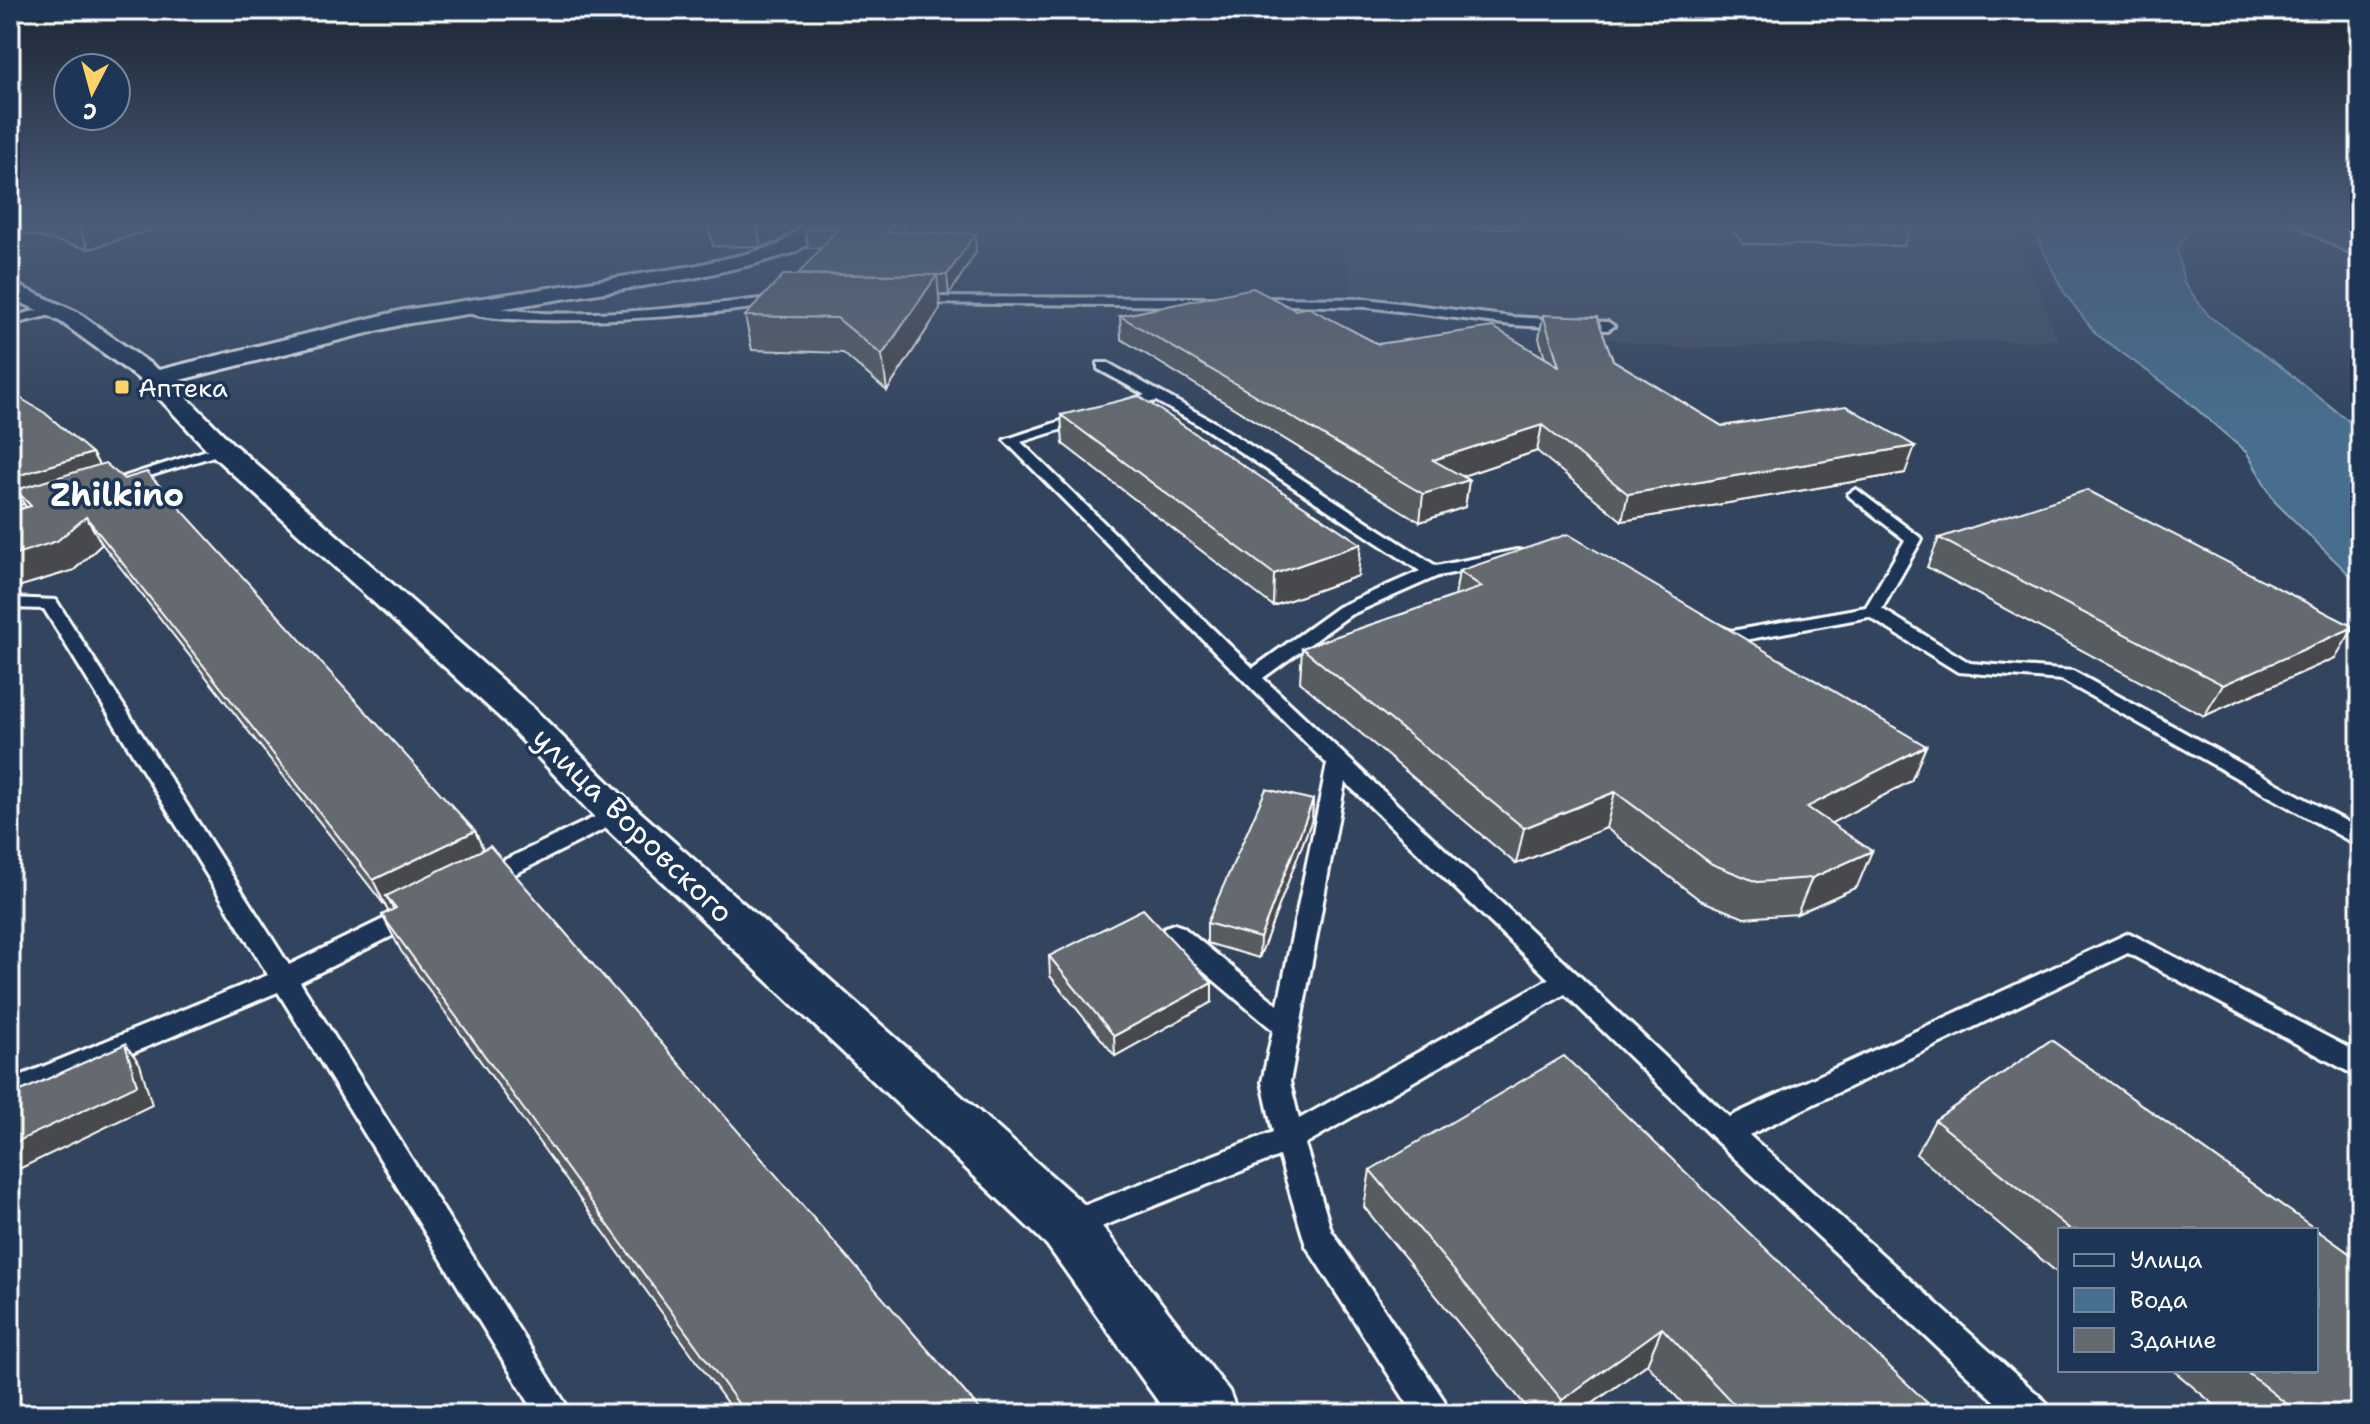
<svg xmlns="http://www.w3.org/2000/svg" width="2370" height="1424" font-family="'Shantell Sans',sans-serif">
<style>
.built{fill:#425063}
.water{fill:#466e8e;stroke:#90a8bb;stroke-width:2}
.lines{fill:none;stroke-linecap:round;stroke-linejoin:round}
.lane-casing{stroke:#fff;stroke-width:6}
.street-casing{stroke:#fff;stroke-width:6}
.lane{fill:#1d3557;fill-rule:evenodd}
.street{fill:#1d3557;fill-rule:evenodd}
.wall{fill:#575b60;stroke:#fff;stroke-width:2}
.shaded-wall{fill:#474a4e;stroke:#fff;stroke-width:2}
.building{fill:#656a70;stroke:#fff;stroke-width:2}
.poi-dot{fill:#ffd166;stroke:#1d3557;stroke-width:3}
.labels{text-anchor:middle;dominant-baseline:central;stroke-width:7;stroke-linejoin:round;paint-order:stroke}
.far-poi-label{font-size:26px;fill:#fff;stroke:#1d3557;text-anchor:start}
.street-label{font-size:30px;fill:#fff;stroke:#1d3557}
.far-district-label{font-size:32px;font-weight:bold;fill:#fff;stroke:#1d3557}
</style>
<rect width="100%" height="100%" fill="#33455e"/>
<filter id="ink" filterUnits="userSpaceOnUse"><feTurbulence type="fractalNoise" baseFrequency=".0125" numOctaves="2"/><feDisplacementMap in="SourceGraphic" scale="16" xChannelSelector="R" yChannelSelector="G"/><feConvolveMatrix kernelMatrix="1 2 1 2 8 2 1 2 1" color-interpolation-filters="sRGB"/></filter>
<g filter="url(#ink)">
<polygon class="built" points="1616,224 2003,224 2016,233 2058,340 1673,348 1355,304 1343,246 1633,247"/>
<polygon class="water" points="2049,224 2193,224 2177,249 2184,283 2209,316 2284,369 2360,430 2360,585 2275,502 2247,453 2179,394 2096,334 2063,291 2035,234"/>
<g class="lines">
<g class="lane-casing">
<g id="lane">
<path d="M781,297L785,299V303C734,314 492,333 456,308C466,301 524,312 541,313C621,316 701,305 781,297Z"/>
<polygon points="913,297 1213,298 1219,302 1213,306 909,303 909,299"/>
<polygon points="1253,298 1367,299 1512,317 1608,322 1614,326 1608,330 1512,325 1367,307 1249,304 1249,300"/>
<polygon points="55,306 59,307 59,313 10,325 10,317"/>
<path d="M1098,363H1108L1214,422L1436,566L1517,550L1523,551L1525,555L1523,559L1438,576L1350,615L1263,678L1729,1117L2129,933L2360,1054V1078L2128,953L1749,1135L2046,1402L2051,1414H2009L1716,1141L1565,994L1305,1144L1331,1230L1444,1400L1448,1414H1414L1306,1246L1279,1156L1071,1239L1060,1235L1056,1225L1060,1215L1273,1132L1262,1082L1273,1030L1165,939L1162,933L1165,927L1174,924L1183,927L1278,1005L1327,764L1004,440L1082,414H1092V420L1021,442L1253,668L1338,607L1420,571L1204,428L1156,401L1116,410V404L1145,395L1098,369ZM1345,782L1549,979L1299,1119L1290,1082Z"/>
<polygon points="222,445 229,449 227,452 124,484 119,486 111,481"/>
<polygon points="1856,489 1922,539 1882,609 1970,663 2073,671 2360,829 2360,847 2062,680 1958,672 1869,617 1728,643 1704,628 1713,623 1731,631 1866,607 1905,540 1850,497 1848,494"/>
<polygon points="10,598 56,600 289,965 402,910 411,907 420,910 423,916 420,922 300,982 572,1414 536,1414 278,992 10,1104 10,1080 268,975 44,609 10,608"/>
<polygon points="616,807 624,809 627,814 624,819 495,884 487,886 479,884 475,878 479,872"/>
</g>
</g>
<g class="street-casing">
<polygon id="street" points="805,224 825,224 805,246 793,253 750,265 693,278 404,324 172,382 232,443 530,705 631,804 1087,1207 1229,1391 1238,1414 1167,1414 1047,1245 601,824 504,721 212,455 146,384 61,322 10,297 10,282 77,312 159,370 404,310 693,266 746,254 779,245"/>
</g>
<use href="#lane" class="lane"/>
<use href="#street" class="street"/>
</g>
<g class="wall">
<polygon points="10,224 170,224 89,249 10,230"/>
<polygon points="801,224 778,242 761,247 713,246 709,228"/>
<polygon points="908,224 902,232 975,234 976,252 949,295 939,295 940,309 887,391 843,353 752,350 745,316 798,275 822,248 808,248 805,229"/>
<polygon points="1416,224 1546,224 1545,229 1418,227"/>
<polygon points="1726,224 1904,224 1910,228 1904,246 1744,244"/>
<polygon points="2291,224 2360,224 2360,260"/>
<polygon points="1295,310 1378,344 1545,358 1539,338 1543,315 1613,360 1722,426 1905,473 1622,521 1537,451 1462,476 1469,480 1465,507 1420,522 1121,339 1120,316"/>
<polygon points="10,392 92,453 99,465 475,831 483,849 982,1412 982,1414 735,1414 401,951 382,915 389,911 102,544 74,570 11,589 10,512 26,507 24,504 20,505 10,494"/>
<polygon points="1061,415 1358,576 1273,606 1063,444"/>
<polygon points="1939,538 2335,658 2204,716 1927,567"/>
<polygon points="1459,571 1926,746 1911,781 1831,823 1857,887 1797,914 1744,918 1700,900 1606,828 1516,864 1300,682 1302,648 1455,596"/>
<polygon points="1313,800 1312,819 1259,958 1207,943 1207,923"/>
<polygon points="1049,956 1212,983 1212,1002 1115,1056 1050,976"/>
<polygon points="2051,1040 2360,1261 2360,1414 2225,1414 2173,1370 2316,1370 2316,1230 2060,1230 2060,1275 1916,1154 1935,1120"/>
<polygon points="1370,1170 1939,1414 1692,1414 1647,1364 1578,1414 1532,1414 1364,1207"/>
</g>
<g class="shaded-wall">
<polygon points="77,224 170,224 89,249"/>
<polygon points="774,224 801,224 778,242 761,247 757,228"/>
<polygon points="893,224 908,224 889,251 886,232"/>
<polygon points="975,234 976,252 949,295 947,275"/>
<polygon points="937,275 940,309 887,391 882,355"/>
<polygon points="1542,425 1537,451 1430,487 1433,460"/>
<polygon points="1915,446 1905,473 1622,521 1628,494"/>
<polygon points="92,453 106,478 16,490 24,504 20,505 10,487 10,478"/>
<polygon points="1469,480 1465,507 1420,522 1423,494"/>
<polygon points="86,517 102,544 74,570 11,589 10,556"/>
<polygon points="1361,544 1358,576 1273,606 1274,574"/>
<polygon points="2354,627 2335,658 2204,716 2223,685"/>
<polygon points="1926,746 1911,781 1794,843 1807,807"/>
<polygon points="1615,792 1606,828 1516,864 1524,828"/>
<polygon points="1313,800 1312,819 1259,958 1260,938"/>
<polygon points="475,831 490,864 386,896 394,910 389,913 373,880"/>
<polygon points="1872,851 1857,887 1797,914 1812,878"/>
<polygon points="1212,983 1212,1002 1115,1056 1114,1036"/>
<polygon points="125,1044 140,1064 152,1105 19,1169 10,1160 10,1145"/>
<polygon points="1662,1328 1647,1364 1578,1414 1557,1414 1562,1400"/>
</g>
<g class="building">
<polygon points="714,224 775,224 757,228 709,228"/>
<polygon points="810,224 893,224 886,232 975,234 947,275 798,274 838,229 805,229"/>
<polygon points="1746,224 1904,224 1910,228 1748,226"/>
<polygon points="2334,224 2360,224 2360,237"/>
<polygon points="783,275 937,275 882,355 837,318 745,316"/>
<polygon points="1253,288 1295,310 1308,307 1378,344 1493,327 1559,366 1543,315 1597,317 1613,360 1722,426 1846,406 1915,446 1628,494 1542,425 1433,460 1469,480 1423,494 1120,316"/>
<polygon points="10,392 45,413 92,453 10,478"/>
<polygon points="1139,396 1361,544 1274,574 1061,415"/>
<polygon points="105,463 124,479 147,472 475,831 373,880 86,517 57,541 10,556 10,512 31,506 16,490"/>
<polygon points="2087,490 2354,627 2223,685 1939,538"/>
<polygon points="1568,534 1926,746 1807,807 1872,851 1812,878 1757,882 1712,864 1615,792 1524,828 1302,648 1482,587 1459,571"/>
<polygon points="1266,789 1313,800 1260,938 1207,923"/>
<polygon points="490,846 982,1412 979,1414 746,1414 382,915 396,908 386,896"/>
<polygon points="1143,909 1212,983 1114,1036 1049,956"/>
<polygon points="2051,1040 2360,1261 2360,1414 2299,1414 2244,1370 2316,1370 2316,1230 2071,1230 1935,1120"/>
<polygon points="125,1044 137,1085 10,1145 10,1096"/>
<polygon points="1564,1056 1939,1414 1743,1414 1662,1328 1562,1400 1370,1170"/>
</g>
</g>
<linearGradient id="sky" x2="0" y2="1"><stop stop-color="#1c2634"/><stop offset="0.53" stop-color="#4a5c79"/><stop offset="1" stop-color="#4a5c79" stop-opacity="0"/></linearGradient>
<rect width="2370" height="423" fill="url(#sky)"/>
<rect class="poi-dot" x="114" y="379" width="16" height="16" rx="4"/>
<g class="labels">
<g class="far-poi-label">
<text x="138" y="387">Аптека</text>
</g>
<g class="street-label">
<text transform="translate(633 825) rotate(44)">улица Воровского</text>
</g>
<g class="far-district-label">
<text x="117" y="494">Zhilkino</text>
</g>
</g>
<rect width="2370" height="1424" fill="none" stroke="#1d3557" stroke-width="40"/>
<rect x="20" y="20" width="2330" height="1384" fill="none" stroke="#fff" stroke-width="3" filter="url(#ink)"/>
<rect x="2058" y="1228" width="260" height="144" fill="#1d3557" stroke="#77869a" stroke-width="2"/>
<rect x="2074" y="1254" width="40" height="12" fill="#1d3557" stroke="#77869a" stroke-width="2"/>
<text x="2130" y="1268" font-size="24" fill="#ffffff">Улица</text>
<rect x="2074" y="1288" width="40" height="24" fill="#466e8e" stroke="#77869a" stroke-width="2"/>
<text x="2130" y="1308" font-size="24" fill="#ffffff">Вода</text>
<rect x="2074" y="1328" width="40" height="24" fill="#656a70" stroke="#77869a" stroke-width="2"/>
<text x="2130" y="1348" font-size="24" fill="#ffffff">Здание</text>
<g transform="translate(92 92) rotate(186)"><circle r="38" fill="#1d3557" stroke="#77869a" stroke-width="2"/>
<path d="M0-6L14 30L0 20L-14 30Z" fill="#ffd166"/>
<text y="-12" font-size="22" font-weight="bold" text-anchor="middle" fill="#ffffff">С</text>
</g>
</svg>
